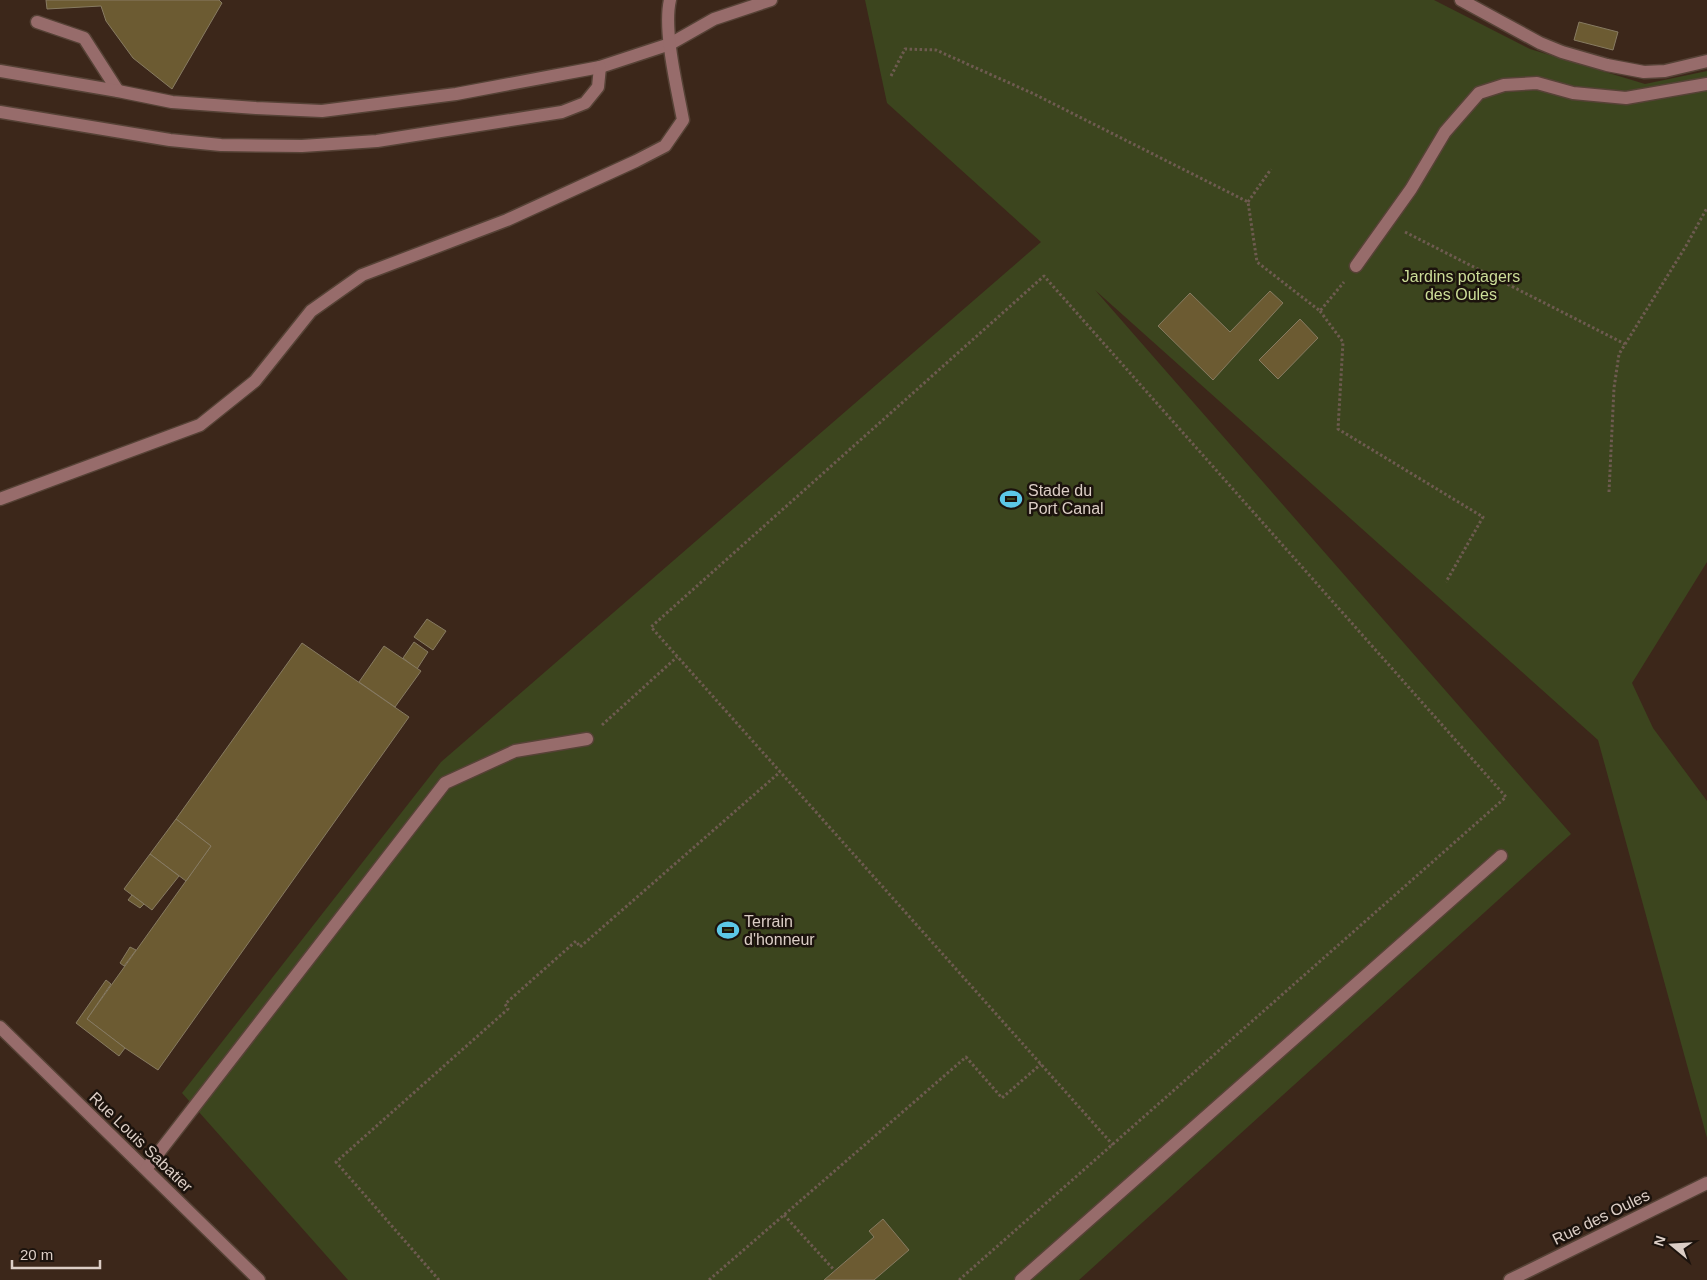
<svg xmlns="http://www.w3.org/2000/svg" width="1707" height="1280" font-family="Helvetica,sans-serif">
<style>
.green{fill:#3c451e}
.building{fill:#6c5b32;stroke:#877b62}
.lines{fill:none;stroke-linecap:round;stroke-linejoin:round}
.minor-casing{stroke:#564236;stroke-width:15}
.path{stroke:#6e5b50;stroke-width:3;stroke-dasharray:2.5 2.5;stroke-linecap:butt}
.minor{stroke:#976c6b;stroke-width:12}
.labels{text-anchor:middle;dominant-baseline:central;stroke-width:5;stroke-linejoin:round;paint-order:stroke}
.park-label{font-size:16px;fill:#ccdd98;stroke:#1c130d}
.poi-label{font-size:16px;fill:#dccec6;stroke:#1c130d;text-anchor:start}
.street-label{font-size:16px;fill:#dccec6;stroke:#1c130d}
</style>
<rect width="100%" height="100%" fill="#3c271a"/>
<polygon class="green" points="865,0 1434,0 1530,49 1645,84 1707,71 1707,562 1632,683 1653,728 1707,801 1707,1138 1598,740 1095,290 1571,834 1079,1280 348,1280 182,1093 441,762 1041,242 887,103"/>
<g class="building">
<polygon points="46,0 219,0 222,3 172,89 133,58 106,21 101,6 47,9"/>
<polygon points="1579,22 1618,32 1613,50 1574,40"/>
<polygon points="1270,291 1283,303 1213,380 1158,326 1190,293 1230,332"/>
<polygon points="1300,319 1318,338 1278,379 1259,360"/>
<polygon points="427,619 446,631 433,650 414,637"/>
<polygon points="414,642 428,652 417,669 403,658"/>
<polygon points="302,643 409,717 158,1070 125,1048 87,1019 211,846 176,819"/>
<polygon points="384,646 421,671 395,707 359,682"/>
<polygon points="176,819 211,846 186,881 150,854"/>
<polygon points="150,854 179,876 152,910 124,889"/>
<polygon points="132,895 144,904 140,908 128,900"/>
<polygon points="130,947 136,950 124,966 120,963"/>
<polygon points="106,980 111,984 87,1019 125,1048 119,1056 76,1023"/>
<polygon points="883,1219 909,1250 874,1280 824,1280 874,1237 869,1231"/>
</g>
<g class="lines">
<g class="minor-casing">
<g id="minor">
<polyline points="1461,0 1540,43 1562,52 1607,65 1644,72 1665,71 1707,61"/>
<polyline points="37,22 84,38 118,91"/>
<polyline points="0,71 118,91 172,102 256,108 322,111 456,94 600,67 670,44 714,19 771,0"/>
<polyline points="0,112 170,140 221,145 302,146 377,141 562,112 585,103 598,87 600,67"/>
<polyline points="1356,266 1411,189 1445,132 1479,93 1504,85 1537,83 1573,93 1626,98 1707,84"/>
<path d="M0,499L200,425L255,381L311,311L362,275L507,220L636,161L665,146L683,120C677,88 663,30 670,0"/>
<polyline points="0,1027 259,1280"/>
<polyline points="146,1169 445,783 515,751 587,739"/>
<polyline points="1021,1280 1501,856"/>
<polyline points="1510,1280 1707,1183"/>
</g>
</g>
<g class="path">
<polyline points="891,76 905,49 936,50 1034,94 1248,202 1257,262 1320,311 1344,282"/>
<polyline points="1248,202 1271,169"/>
<polyline points="1405,232 1625,344"/>
<polyline points="1320,311 1343,342 1338,429 1483,517 1446,582"/>
<polyline points="1609,492 1614,388 1619,354 1686,246 1707,208"/>
<polyline points="602,725 677,657"/>
<polyline points="784,1215 835,1271"/>
<polyline points="439,1280 336,1162 508,1009 505,1004 576,941 580,947 780,772"/>
<polyline points="709,1280 966,1057 1002,1098 1041,1064"/>
<polyline points="959,1280 1506,797 1044,276 651,627 1113,1145"/>
</g>
<use href="#minor" class="minor"/>
</g>
<defs>
<g id="stadium-bare" transform="scale(1.725)"><path d="M0-5a6.5 5 0 1 0 0 10a6.5 5 0 1 0 0-10ZM-3.5-1.8h7v3.6h-7Z" fill="#5cc7e7" stroke="#1c130d" stroke-width="2.5" paint-order="stroke"/></g>
</defs>
<g fill-rule="evenodd">
<use href="#stadium-bare" x="1011" y="499"/>
<use href="#stadium-bare" x="728" y="930"/>
</g>
<g class="labels">
<g class="park-label">
<text x="1461" y="276">Jardins potagers<tspan x="1461" dy="18">des Oules</tspan></text>
</g>
<g class="poi-label">
<text x="1028" y="490">Stade du<tspan x="1028" dy="18">Port Canal</tspan></text>
<text x="744" y="921">Terrain<tspan x="744" dy="18">d'honneur</tspan></text>
</g>
<g class="street-label">
<text transform="translate(141 1142) rotate(44)">Rue Louis Sabatier</text>
<text transform="translate(1601 1217) rotate(-26)">Rue des Oules</text>
</g>
</g>
<g transform="translate(1672 1245) rotate(288)" stroke="#1c130d" stroke-width="4" paint-order="stroke">
<path d="M0-4L9 19L0 12L-9 19Z" fill="#dccec6"/>
<text y="-8" font-size="14" font-weight="bold" text-anchor="middle" fill="#dccec6">N</text>
</g>
<path d="M12 1260v8h88v-8" fill="none" stroke="#dccec6" stroke-width="2.5"/>
<text x="20" y="1260" font-size="15" fill="#dccec6" stroke="#1c130d" stroke-width="4" paint-order="stroke">20 m</text>
</svg>
